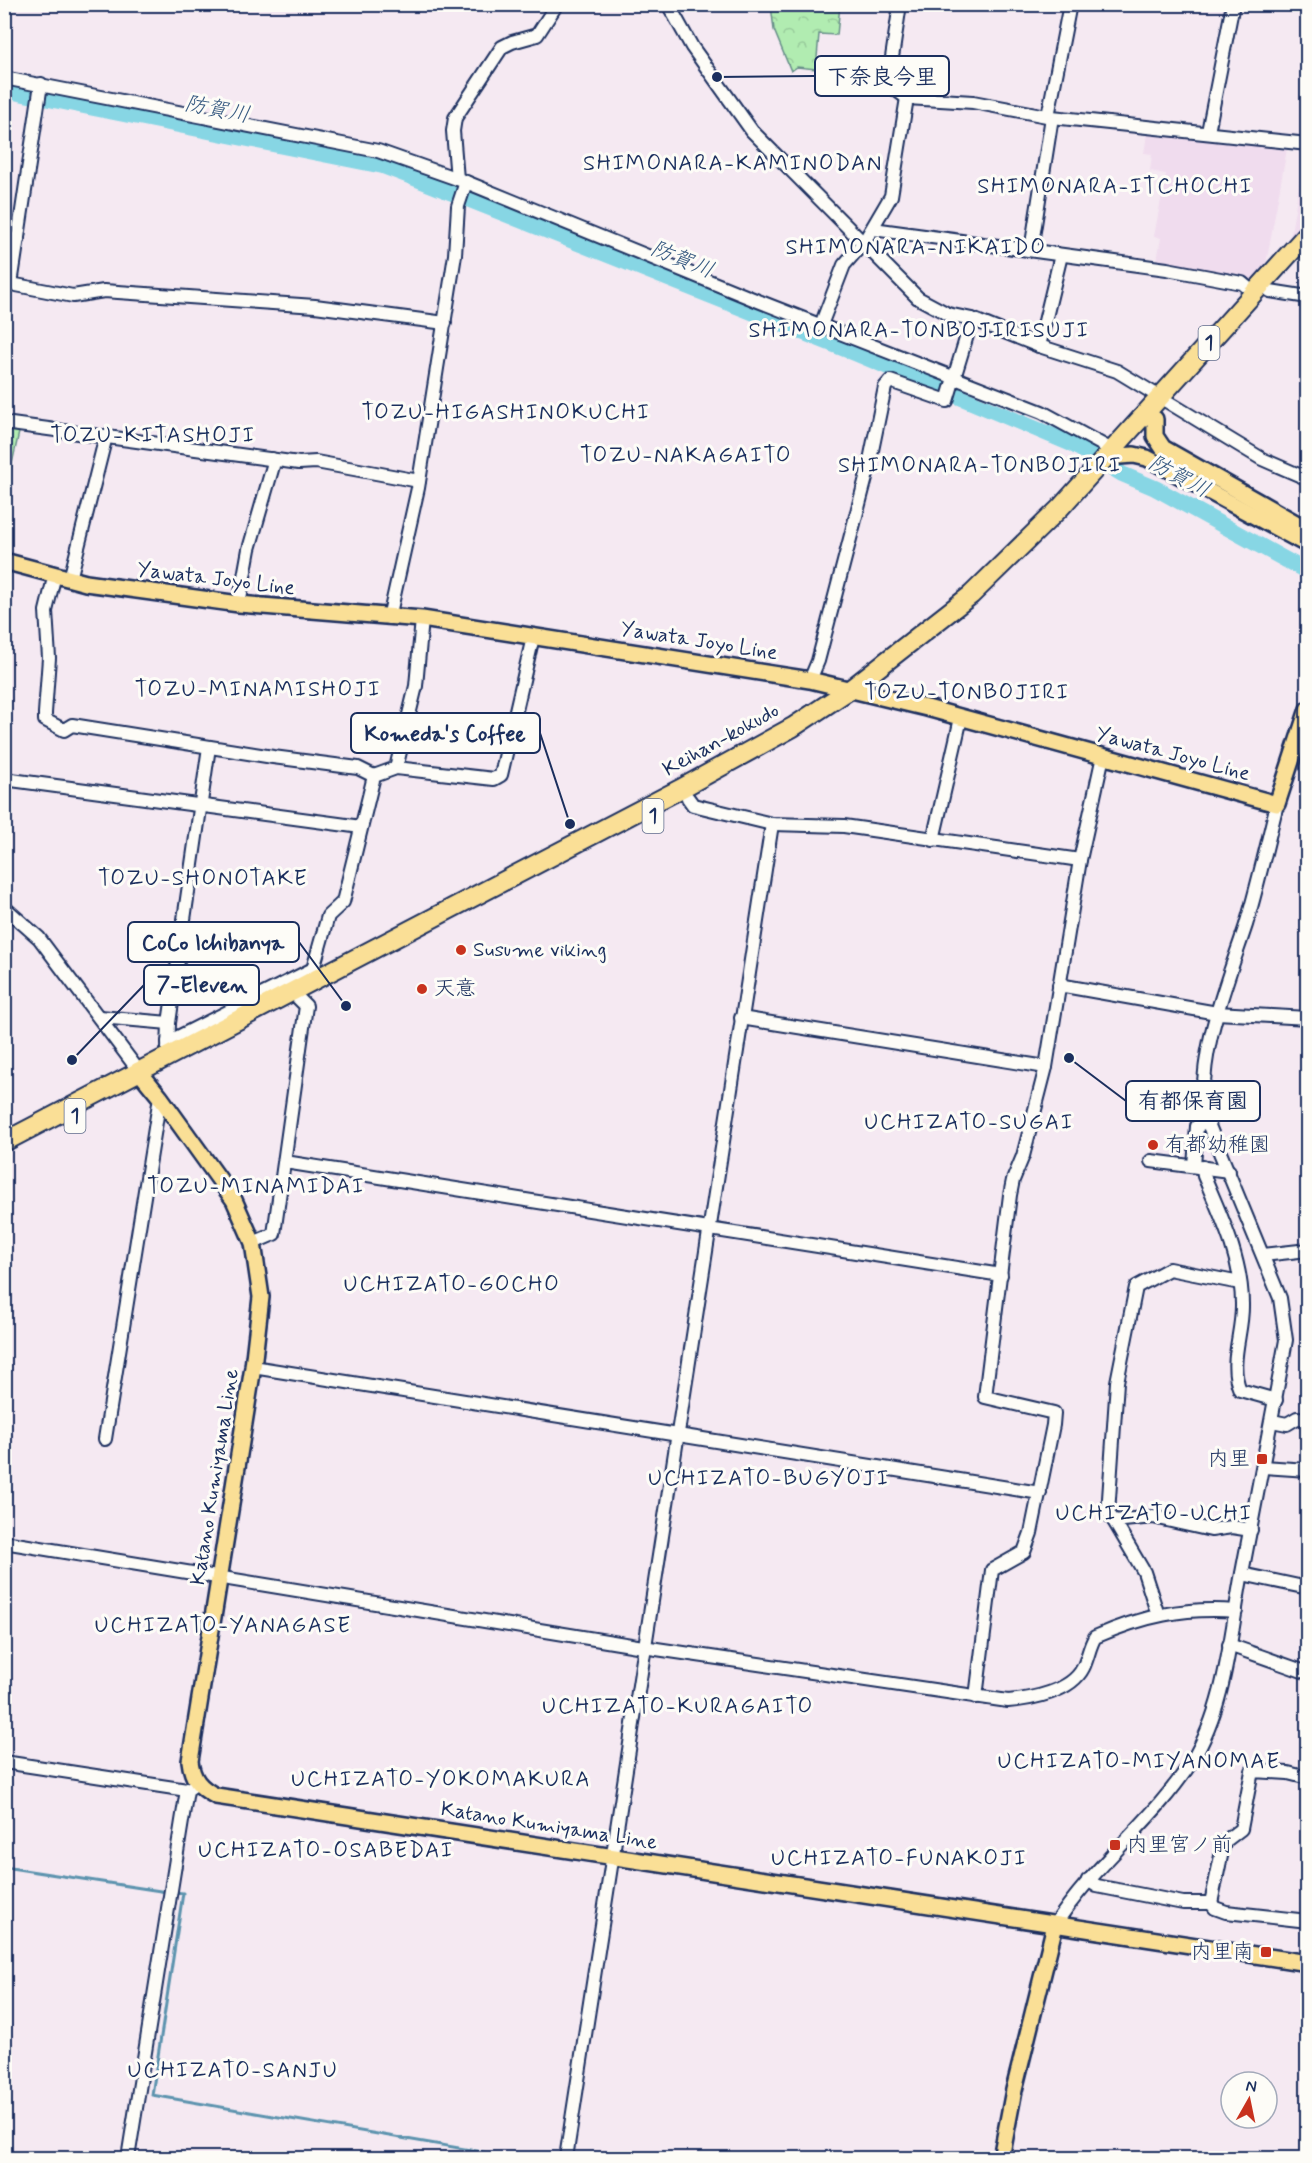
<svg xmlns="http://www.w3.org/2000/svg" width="1312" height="2163" font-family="Mynerve,'Klee One',sans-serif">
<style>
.built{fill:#f0dcee}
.green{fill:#b1ecb1;stroke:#668e88;stroke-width:1.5}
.park{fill:url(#park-crowns);stroke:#668e88;stroke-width:1.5}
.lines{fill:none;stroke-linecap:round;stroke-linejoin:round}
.stream{stroke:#5c93ae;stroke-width:3}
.river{stroke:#87d6e4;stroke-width:16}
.minor-casing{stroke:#1b2f5e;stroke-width:16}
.major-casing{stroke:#1b2f5e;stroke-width:20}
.highway-casing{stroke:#1b2f5e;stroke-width:22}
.minor{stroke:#fdfcf7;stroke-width:12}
.major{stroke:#fadf96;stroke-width:15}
.highway{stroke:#fadf96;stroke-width:18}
.poi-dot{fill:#c8321e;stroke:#fdfcf7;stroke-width:2}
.labels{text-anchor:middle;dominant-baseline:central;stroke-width:6;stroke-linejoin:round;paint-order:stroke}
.shield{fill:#fdfcf7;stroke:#5f6c8c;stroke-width:1.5}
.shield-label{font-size:20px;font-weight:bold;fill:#1b2f5e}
.street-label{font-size:21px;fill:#1b2f5e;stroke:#fdfcf7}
.poi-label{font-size:21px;fill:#1b2f5e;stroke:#fdfcf7;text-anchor:start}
.water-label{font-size:22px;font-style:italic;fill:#365980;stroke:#fdfcf7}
.neighbourhood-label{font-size:22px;letter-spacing:1.5px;fill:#1b2f5e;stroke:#fdfcf7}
.leader{fill:none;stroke:#1b2f5e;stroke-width:2}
.callout-dot{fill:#1b2f5e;stroke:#fdfcf7;stroke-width:2}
.callout{fill:#fdfcf7;stroke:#1b2f5e;stroke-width:2}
.callout-label{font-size:22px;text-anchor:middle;font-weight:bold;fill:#1b2f5e}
</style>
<defs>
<pattern id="park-crowns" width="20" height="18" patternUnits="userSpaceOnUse" patternTransform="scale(1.5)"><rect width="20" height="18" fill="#b1ecb1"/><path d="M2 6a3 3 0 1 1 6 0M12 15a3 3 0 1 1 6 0" fill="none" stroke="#98cb9b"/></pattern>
</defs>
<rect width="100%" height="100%" fill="#f5e9f2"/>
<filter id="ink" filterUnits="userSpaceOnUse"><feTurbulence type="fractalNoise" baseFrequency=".0167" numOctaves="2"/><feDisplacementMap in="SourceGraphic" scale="12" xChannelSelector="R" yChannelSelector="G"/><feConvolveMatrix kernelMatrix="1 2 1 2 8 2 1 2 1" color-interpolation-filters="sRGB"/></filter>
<g filter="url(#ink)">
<g class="built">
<polygon points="1147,135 1287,149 1266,264 1247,285 1156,266 1161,238 1154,236 1166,174 1150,171 1152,154 1144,153"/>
<polygon points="1305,150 1308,151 1307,219 1290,239"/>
</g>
<polygon class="green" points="5,426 20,428 5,495"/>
<polygon class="park" points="771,5 840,5 837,35 819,34 816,69 797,67 791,71 774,30"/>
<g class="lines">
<g class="stream">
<polyline points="4,1867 167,1892"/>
<polyline points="174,1892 183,1893 152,2095 517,2158"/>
</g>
<polyline class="river" points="4,90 383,166 412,177 855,353 1072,444 1122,474 1155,488 1308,572"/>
<g class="minor-casing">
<g id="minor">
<polyline points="668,4 692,47 752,131 918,298 948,314 972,319 1039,346 1117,371 1262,459 1308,479"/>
<polyline points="900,4 890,71 895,89 907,98 973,102 1052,117 1308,144"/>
<polyline points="4,78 378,151 466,182 753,299 1042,412 1112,450"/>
<polyline points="41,84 11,284 73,296 104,291 315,306 445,323"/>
<polyline points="1048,116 1070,4"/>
<polyline points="1208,132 1233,4"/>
<polyline points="457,179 453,131 455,118 502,47 512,42 537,35 557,4"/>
<polyline points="873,229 1167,269 1242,283 1254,293"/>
<polyline points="4,238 18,240"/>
<polyline points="1031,250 1052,117"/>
<polyline points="1270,291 1308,297"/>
<polyline points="821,325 844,265 864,242 891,196 907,98"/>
<polyline points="1039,346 1061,255"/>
<polyline points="4,423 299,463 316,462 419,481"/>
<polyline points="55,574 46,611 49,658 45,713 45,720 64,730 72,725 273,757 358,768 374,776 396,768 494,779 501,775 533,637"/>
<polyline points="70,579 106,436"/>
<polyline points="239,604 249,549 273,466 272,459"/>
<polyline points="389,618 418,488 455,255 458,206 466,182"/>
<polyline points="810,680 818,661 868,470 885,387 890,381 947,401 972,319"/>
<polyline points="396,768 416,686 422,619"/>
<polyline points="4,779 361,827"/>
<polyline points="688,798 693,805 772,824 844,826 1080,860"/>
<polyline points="933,840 961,718"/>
<polyline points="4,907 39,938 138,1070"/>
<polyline points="1059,985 1217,1013 1308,1018"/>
<polyline points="100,1017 169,1023"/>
<polyline points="741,1018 1046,1067"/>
<polyline points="168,1042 313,969 328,916 343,902 374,776"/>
<polyline points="168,1049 169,1023 209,747"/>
<polyline points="1151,1161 1229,1171"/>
<polyline points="285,1162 1001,1275"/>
<polyline points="1194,1166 1197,1126 1207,1121"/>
<path d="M1203,1167L1204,1176C1221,1216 1242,1259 1242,1304C1243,1333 1228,1363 1240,1390L1276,1400"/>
<polyline points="253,1243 274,1234 306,1006 298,998"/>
<polyline points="1263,1255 1308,1250"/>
<polyline points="253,1367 1040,1493"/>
<polyline points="1272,1421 1287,1424 1297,1418 1308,1419"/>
<polyline points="105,1439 160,1097"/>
<polyline points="1263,1467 1308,1470"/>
<polyline points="1114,1521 1108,1513 1117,1382 1136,1287 1169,1269 1240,1283"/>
<path d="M4,1542L643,1647L1008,1701C1031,1699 1071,1692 1083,1668C1088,1658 1089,1647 1095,1637C1143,1616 1183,1607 1236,1611"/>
<polyline points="1242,1574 1308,1588"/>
<polyline points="1158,1615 1144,1572 1114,1521 1153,1517 1211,1530 1232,1527 1251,1530"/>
<polyline points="1229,1645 1308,1673"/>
<polyline points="976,1697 992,1570 1024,1552 1031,1533 1053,1425 1054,1413 985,1397 1010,1195 1013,1180 1023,1156 1046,1067 1080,860 1103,756"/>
<polyline points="4,1762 187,1790"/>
<polyline points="1088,1880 1097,1886 1183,1903 1211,1903 1215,1908 1226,1912 1308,1921"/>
<polyline points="1211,1903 1224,1842 1241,1829 1252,1771 1288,1773 1308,1778"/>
<path d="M1055,1925C1093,1865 1153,1822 1192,1761C1226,1706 1230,1636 1242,1573C1257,1496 1272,1418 1286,1340L1280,1298L1207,1121C1193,1063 1228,980 1246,925C1258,885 1267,844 1277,804"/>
<polyline points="128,2158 187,1790 197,1783"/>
<polyline points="566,2158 772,824"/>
</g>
</g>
<g class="major-casing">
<g id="major">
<polyline points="1155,419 1155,436 1163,448 1308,530"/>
<polyline points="1120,456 1134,455 1147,458 1308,545"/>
<polyline points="4,561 86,583 239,604 422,619 810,680 927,708 1277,804 1308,709"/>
<path d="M138,1070L160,1097L234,1200L253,1243L261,1297L253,1367L190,1761C192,1779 200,1788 216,1796L1308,1963"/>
<polyline points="1001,2158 1014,2090 1055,1925"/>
</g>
</g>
<g class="highway-casing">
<polyline id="highway" points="4,1142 682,788 793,727 852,688 971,595 1060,508 1308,233"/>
</g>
<use href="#minor" class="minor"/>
<use href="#major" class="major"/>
<use href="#highway" class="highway"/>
</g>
</g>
<g class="poi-dot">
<circle cx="461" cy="950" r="6"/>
<circle cx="422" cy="989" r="6"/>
<circle cx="1153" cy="1145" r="6"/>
<rect x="1256" y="1453" width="12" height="12" rx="3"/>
<rect x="1109" y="1839" width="12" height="12" rx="3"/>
<rect x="1260" y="1946" width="12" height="12" rx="3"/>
</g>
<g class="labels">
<g class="shield">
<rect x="1198.5" y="326" width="21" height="34" rx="4.5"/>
<rect x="642.5" y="799" width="21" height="34" rx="4.5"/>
<rect x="64.5" y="1099" width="21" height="34" rx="4.5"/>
</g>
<g class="shield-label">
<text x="1209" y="343">1</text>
<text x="653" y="816">1</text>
<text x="75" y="1116">1</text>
</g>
<g class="street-label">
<text transform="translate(216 579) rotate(7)">Yawata Joyo Line</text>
<text transform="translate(699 641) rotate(9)">Yawata Joyo Line</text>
<text transform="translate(721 740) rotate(-29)">Keihan-kokudo</text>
<text transform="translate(1173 754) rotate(15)">Yawata Joyo Line</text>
<text transform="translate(215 1477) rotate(-81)">Katano Kumiyama Line</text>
<text transform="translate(549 1826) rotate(9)">Katano Kumiyama Line</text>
</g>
<g class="poi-label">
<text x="473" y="950">Susume viking</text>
<text x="434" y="989">天意</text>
<text x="1165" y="1145">有都幼稚園</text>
<text x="1250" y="1459" text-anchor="end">内里</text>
<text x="1127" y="1845">内里宮ノ前</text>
<text x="1254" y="1952" text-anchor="end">内里南</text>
</g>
<g class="water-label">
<text transform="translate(217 110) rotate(11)">防賀川</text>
<text transform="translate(682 260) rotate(22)">防賀川</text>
<text transform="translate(1179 477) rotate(28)">防賀川</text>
</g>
<g class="neighbourhood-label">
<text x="733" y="164">SHIMONARA-KAMINODAN</text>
<text x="1115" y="187">SHIMONARA-ITCHOCHI</text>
<text x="916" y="248">SHIMONARA-NIKAIDO</text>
<text x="919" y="331">SHIMONARA-TONBOJIRISUJI</text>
<text x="506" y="413">TOZU-HIGASHINOKUCHI</text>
<text x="153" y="436">TOZU-KITASHOJI</text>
<text x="686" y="456">TOZU-NAKAGAITO</text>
<text x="980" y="466">SHIMONARA-TONBOJIRI</text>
<text x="258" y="690">TOZU-MINAMISHOJI</text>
<text x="967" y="693">TOZU-TONBOJIRI</text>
<text x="203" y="879">TOZU-SHONOTAKE</text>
<text x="969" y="1123">UCHIZATO-SUGAI</text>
<text x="256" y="1187">TOZU-MINAMIDAI</text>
<text x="452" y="1285">UCHIZATO-GOCHO</text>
<text x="769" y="1479">UCHIZATO-BUGYOJI</text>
<text x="1154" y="1514">UCHIZATO-UCHI</text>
<text x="223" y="1626">UCHIZATO-YANAGASE</text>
<text x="678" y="1707">UCHIZATO-KURAGAITO</text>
<text x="1139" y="1762">UCHIZATO-MIYANOMAE</text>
<text x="441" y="1780">UCHIZATO-YOKOMAKURA</text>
<text x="326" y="1851">UCHIZATO-OSABEDAI</text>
<text x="899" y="1859">UCHIZATO-FUNAKOJI</text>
<text x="233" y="2071">UCHIZATO-SANJU</text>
</g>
</g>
<path class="leader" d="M717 77L815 76M570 824L540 733M346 1006L299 942M72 1060L144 985M1069 1058L1126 1101"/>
<g class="callout-dot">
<circle cx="717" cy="77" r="6"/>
<circle cx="570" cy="824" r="6"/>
<circle cx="346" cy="1006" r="6"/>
<circle cx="72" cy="1060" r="6"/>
<circle cx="1069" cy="1058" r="6"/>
</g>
<g class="callout">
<rect x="815" y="56" width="134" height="40" rx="6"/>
<rect x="351" y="713" width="189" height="40" rx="6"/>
<rect x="128" y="922" width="171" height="40" rx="6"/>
<rect x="144" y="965" width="115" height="40" rx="6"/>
<rect x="1126" y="1081" width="134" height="40" rx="6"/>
</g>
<g class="callout-label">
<text x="882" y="84">下奈良今里</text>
<text x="445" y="741">Komeda's Coffee</text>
<text x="213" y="950">CoCo Ichibanya</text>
<text x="202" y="992">7-Eleven</text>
<text x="1193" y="1108">有都保育園</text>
</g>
<rect width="1312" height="2163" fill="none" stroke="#fdfcf7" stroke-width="24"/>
<rect x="12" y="12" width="1288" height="2139" fill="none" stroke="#1b2f5e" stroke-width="2" filter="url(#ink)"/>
<g transform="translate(1249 2100) rotate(9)"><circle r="28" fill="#fdfcf7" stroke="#a3aaba" stroke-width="1.5"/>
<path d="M0-4.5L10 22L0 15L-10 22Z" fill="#c8321e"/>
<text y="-9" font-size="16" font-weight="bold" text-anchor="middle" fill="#1b2f5e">N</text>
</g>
</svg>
